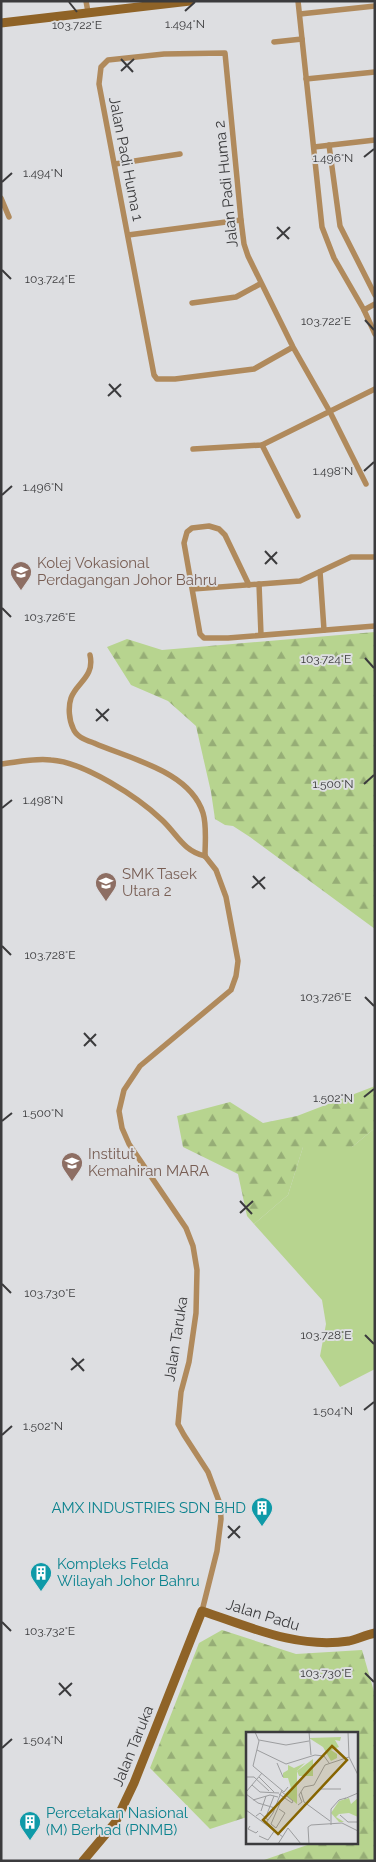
<svg xmlns="http://www.w3.org/2000/svg" width="376" height="1862" font-family="Raleway,sans-serif">
<style>
.green{fill:#b7d48f}
.forest{fill:url(#forest-firs)}
.lines{fill:none;stroke-linecap:round;stroke-linejoin:round}
.street{stroke:#b08a5c;stroke-width:5.5}
.secondary{stroke:#8f6327;stroke-width:9}
.ticks{fill:none;stroke:#3b3b3d;stroke-width:2}
.labels{text-anchor:middle;dominant-baseline:central;stroke-width:4;stroke-linejoin:round;paint-order:stroke}
.street-label{font-size:15px;fill:#3b3b3d;stroke:#dddee1}
.education-label{font-size:15px;fill:#785e54;stroke:#dddee1;text-anchor:start}
.culture-label{font-size:15px;fill:#0d838f;stroke:#dddee1;text-anchor:start}
.inset-road{fill:none;stroke:#9c9d9f;stroke-width:1}
.view{fill:#876500;fill-opacity:0.15;stroke:#876500;stroke-width:2.5}
.inset-edge{fill:none;stroke:#3b3b3d;stroke-width:2.5}
.ticks-label{font-size:12px;text-anchor:middle;fill:#3b3b3d;stroke:#dddee1;stroke-width:4;stroke-linejoin:round;paint-order:stroke}
</style>
<defs>
<pattern id="forest-firs" width="22" height="20" patternUnits="userSpaceOnUse" patternTransform="scale(1.25)"><rect width="22" height="20" fill="#b7d48f"/><path d="M5 1l3.5 6h-7zM16 11l3.5 6h-7z" fill="#96ad76"/></pattern>
</defs>
<rect width="100%" height="100%" fill="#dddee1"/>
<polygon class="green" points="375,1128 375,1369 340,1387 320,1356 326,1324 322,1300 254,1224 288,1195 303,1147 352,1147"/>
<g class="forest">
<polygon points="375,632 375,929 250,837 233,826 225,825 215,819 211,792 196,726 168,701 131,685 107,647 127,639 162,650"/>
<polygon points="375,1086 375,1128 352,1147 303,1147 288,1195 254,1224 247,1216 238,1174 183,1147 177,1116 230,1102 263,1123 297,1116"/>
<polygon points="222,1630 296,1654 362,1650 375,1695 375,1861 264,1860 313,1843 357,1843 357,1733 247,1733 247,1817 210,1829 150,1768 199,1643"/>
</g>
<g class="lines">
<g class="street">
<polyline points="86,1 88,12"/>
<polyline points="298,1 322,227 334,258 364,310 375,334"/>
<polyline points="300,14 375,6"/>
<polyline points="274,42 302,39"/>
<polyline points="306,79 375,72"/>
<polyline points="329,145 340,226 375,295"/>
<polyline points="314,147 375,140"/>
<polyline points="115,164 180,154"/>
<polyline points="1,198 9,217"/>
<polyline points="128,235 241,220"/>
<polyline points="192,303 236,297 260,284"/>
<polyline points="364,310 375,304"/>
<polyline points="293,347 254,369 175,379 157,379 154,375 99,84 101,67 108,60 164,54 225,53 241,220 244,244 248,256 293,347 330,412 366,484"/>
<polyline points="262,445 298,516"/>
<polyline points="193,449 262,445 375,389"/>
<polyline points="320,572 324,630"/>
<polyline points="259,584 261,635"/>
<polyline points="249,585 225,535 219,529 209,526 192,528 187,532 184,543 200,634 204,638 228,638 375,626"/>
<polyline points="193,589 300,581 351,557 375,557"/>
<path d="M90,655C95,677 76,683 71,698C68,707 69,720 73,728C76,737 86,740 94,743C130,759 190,771 203,813C207,826 205,843 205,856"/>
<path d="M1,764C18,762 34,758 51,760C84,762 138,797 162,820C177,834 183,851 205,856"/>
<polyline points="202,1611 217,1551 221,1519 220,1504 208,1472 184,1435 178,1424 181,1392 189,1362 196,1313 197,1270 193,1246 186,1228 129,1144 122,1128 119,1111 124,1090 140,1066 231,990 236,976 238,961 226,897 216,870 205,856"/>
</g>
<g class="secondary">
<polyline points="1,23 190,1"/>
<path d="M83,1861L115,1823L134,1783L202,1611C250,1627 297,1649 349,1641C357,1639 366,1635 375,1633"/>
</g>
</g>
<path class="ticks" d="M69,2L77,12M185,11L195,2M121,59L133,72M121,71L134,59M364,157L374,149M2,182L12,173M277,227L289,239M277,239L290,227M2,270L11,279M365,320L374,330M109,384L121,397M108,396L121,384M364,471L374,462M2,495L12,486M265,551L277,564M265,564L277,552M2,608L11,617M365,658L374,668M96,709L108,721M96,721L109,709M364,784L374,775M2,808L12,800M253,876L265,889M252,888L265,877M2,946L11,955M365,997L374,1006M84,1033L96,1046M84,1046L96,1034M364,1097L374,1089M2,1121L12,1113M240,1201L252,1214M240,1213L253,1201M2,1284L11,1293M365,1335L374,1344M72,1358L84,1371M71,1370L84,1359M364,1410L374,1402M2,1435L12,1426M228,1526L240,1538M228,1538L240,1526M2,1622L11,1631M365,1673L374,1682M59,1683L71,1696M59,1695L72,1683M2,1748L12,1739"/>
<defs>
<g id="university-pin" transform="scale(1.125)"><path d="M0 17L-7.5 6A9.5 9.5 0 1 1 7.5 6Z" fill="#8d6e63" stroke="#dddee1"/><path d="M0-5L7-2L0 1L-7-2ZM-4 1L0 2.5L4 1V4Q0 6-4 4Z" fill="#fff"/></g>
<g id="school-pin" transform="scale(1.125)"><path d="M0 17L-7.5 6A9.5 9.5 0 1 1 7.5 6Z" fill="#8d6e63" stroke="#dddee1"/><path d="M0-5L7-2L0 1L-7-2ZM-4 1L0 2.5L4 1V4Q0 6-4 4Z" fill="#fff"/></g>
<g id="building-pin" transform="scale(1.125)"><path d="M0 17L-7.5 6A9.5 9.5 0 1 1 7.5 6Z" fill="#0f9aa8" stroke="#dddee1"/><path d="M-4-6H4V6H1V3H-1V6H-4ZM-2.5-4.3h1.7v1.8h-1.7ZM.8-4.3h1.7v1.8H.8ZM-2.5-1h1.7V.8h-1.7ZM.8-1h1.7V.8H.8Z" fill="#fff"/></g>
</defs>
<g fill-rule="evenodd">
<use href="#university-pin" x="21" y="572"/>
<use href="#school-pin" x="106" y="883"/>
<use href="#university-pin" x="72" y="1163"/>
<use href="#building-pin" x="262" y="1508"/>
<use href="#building-pin" x="41" y="1573"/>
<use href="#building-pin" x="30" y="1822"/>
</g>
<g class="labels">
<g class="street-label">
<text transform="translate(126 159) rotate(79)">Jalan Padi Huma 1</text>
<text transform="translate(226 184) rotate(-96)">Jalan Padi Huma 2</text>
<text transform="translate(176 1339) rotate(-81)">Jalan Taruka</text>
<text transform="translate(263 1615) rotate(17)">Jalan Padu</text>
<text transform="translate(133 1746) rotate(-68)">Jalan Taruka</text>
</g>
<g class="education-label">
<text x="37" y="563">Kolej Vokasional<tspan x="37" dy="17">Perdagangan Johor Bahru</tspan></text>
<text x="122" y="874">SMK Tasek<tspan x="122" dy="17">Utara 2</tspan></text>
<text x="88" y="1154">Institut<tspan x="88" dy="17">Kemahiran MARA</tspan></text>
</g>
<g class="culture-label">
<text x="246" y="1508" text-anchor="end">AMX INDUSTRIES SDN BHD</text>
<text x="57" y="1564">Kompleks Felda<tspan x="57" dy="17">Wilayah Johor Bahru</tspan></text>
<text x="46" y="1813">Percetakan Nasional<tspan x="46" dy="17">(M) Berhad (PNMB)</tspan></text>
</g>
</g>
<g transform="translate(246 1732)">
<rect width="112" height="112" fill="#dddee1"/>
<path d="M67,27V44H53L51,39Z" fill="#b7d48f"/>
<path d="M95,5L94,9L89,8L93,15L85,18L91,22V26L85,29L77,15L63,6ZM59,31L51,39V72L39,62L45,56L42,46H37V41L42,38V33L48,36ZM103,66L105,72L112,66V85L103,81L93,82L90,85L98,90H93L85,81L93,69Z" fill="#b7d48f"/>
<path class="inset-road" d="M9,0L13,9L7,34L38,60L42,55M63,0L65,23M102,0L103,25L112,43M13,8L40,13L63,9M11,18L40,32L69,23L78,24L83,31M31,31L37,45M0,45H8L23,59M13,45L28,60M6,53L14,60L33,61M73,57H95M0,60L16,41M36,60L47,69L46,71M55,60L58,70L84,89M0,62L12,71L29,76M33,62L46,71M98,67L112,61M7,68L24,63L32,65M52,73L56,70L53,63L58,55L68,53L79,33L103,25M33,77L39,81L30,96L25,92L35,69M0,78L37,105M15,79L20,64M21,82L28,64M94,83L102,90H112M10,84L14,81L22,88M20,91L27,81L36,58M85,93V77L93,68L100,66M4,94L2,97L10,101L12,99M42,96L55,112M13,104L22,108L29,98M32,112L42,96M63,112L62,95L65,93L96,91L112,99"/>
<path class="view" d="M86,14L101,28L32,102L17,88Z"/>
<rect width="112" height="112" class="inset-edge"/>
</g>
<g class="ticks-label">
<text x="185" y="28">1.494°N</text>
<text x="77" y="29">103.722°E</text>
<text x="333" y="162">1.496°N</text>
<text x="43" y="177">1.494°N</text>
<text x="50" y="283">103.724°E</text>
<text x="326" y="325">103.722°E</text>
<text x="333" y="475">1.498°N</text>
<text x="43" y="491">1.496°N</text>
<text x="50" y="621">103.726°E</text>
<text x="326" y="663">103.724°E</text>
<text x="333" y="788">1.500°N</text>
<text x="43" y="804">1.498°N</text>
<text x="50" y="959">103.728°E</text>
<text x="326" y="1001">103.726°E</text>
<text x="333" y="1102">1.502°N</text>
<text x="43" y="1117">1.500°N</text>
<text x="50" y="1297">103.730°E</text>
<text x="326" y="1339">103.728°E</text>
<text x="333" y="1415">1.504°N</text>
<text x="43" y="1430">1.502°N</text>
<text x="50" y="1635">103.732°E</text>
<text x="326" y="1677">103.730°E</text>
<text x="43" y="1744">1.504°N</text>
</g>
<rect width="376" height="1862" fill="none" stroke="#3b3b3d" stroke-width="5"/>
</svg>
